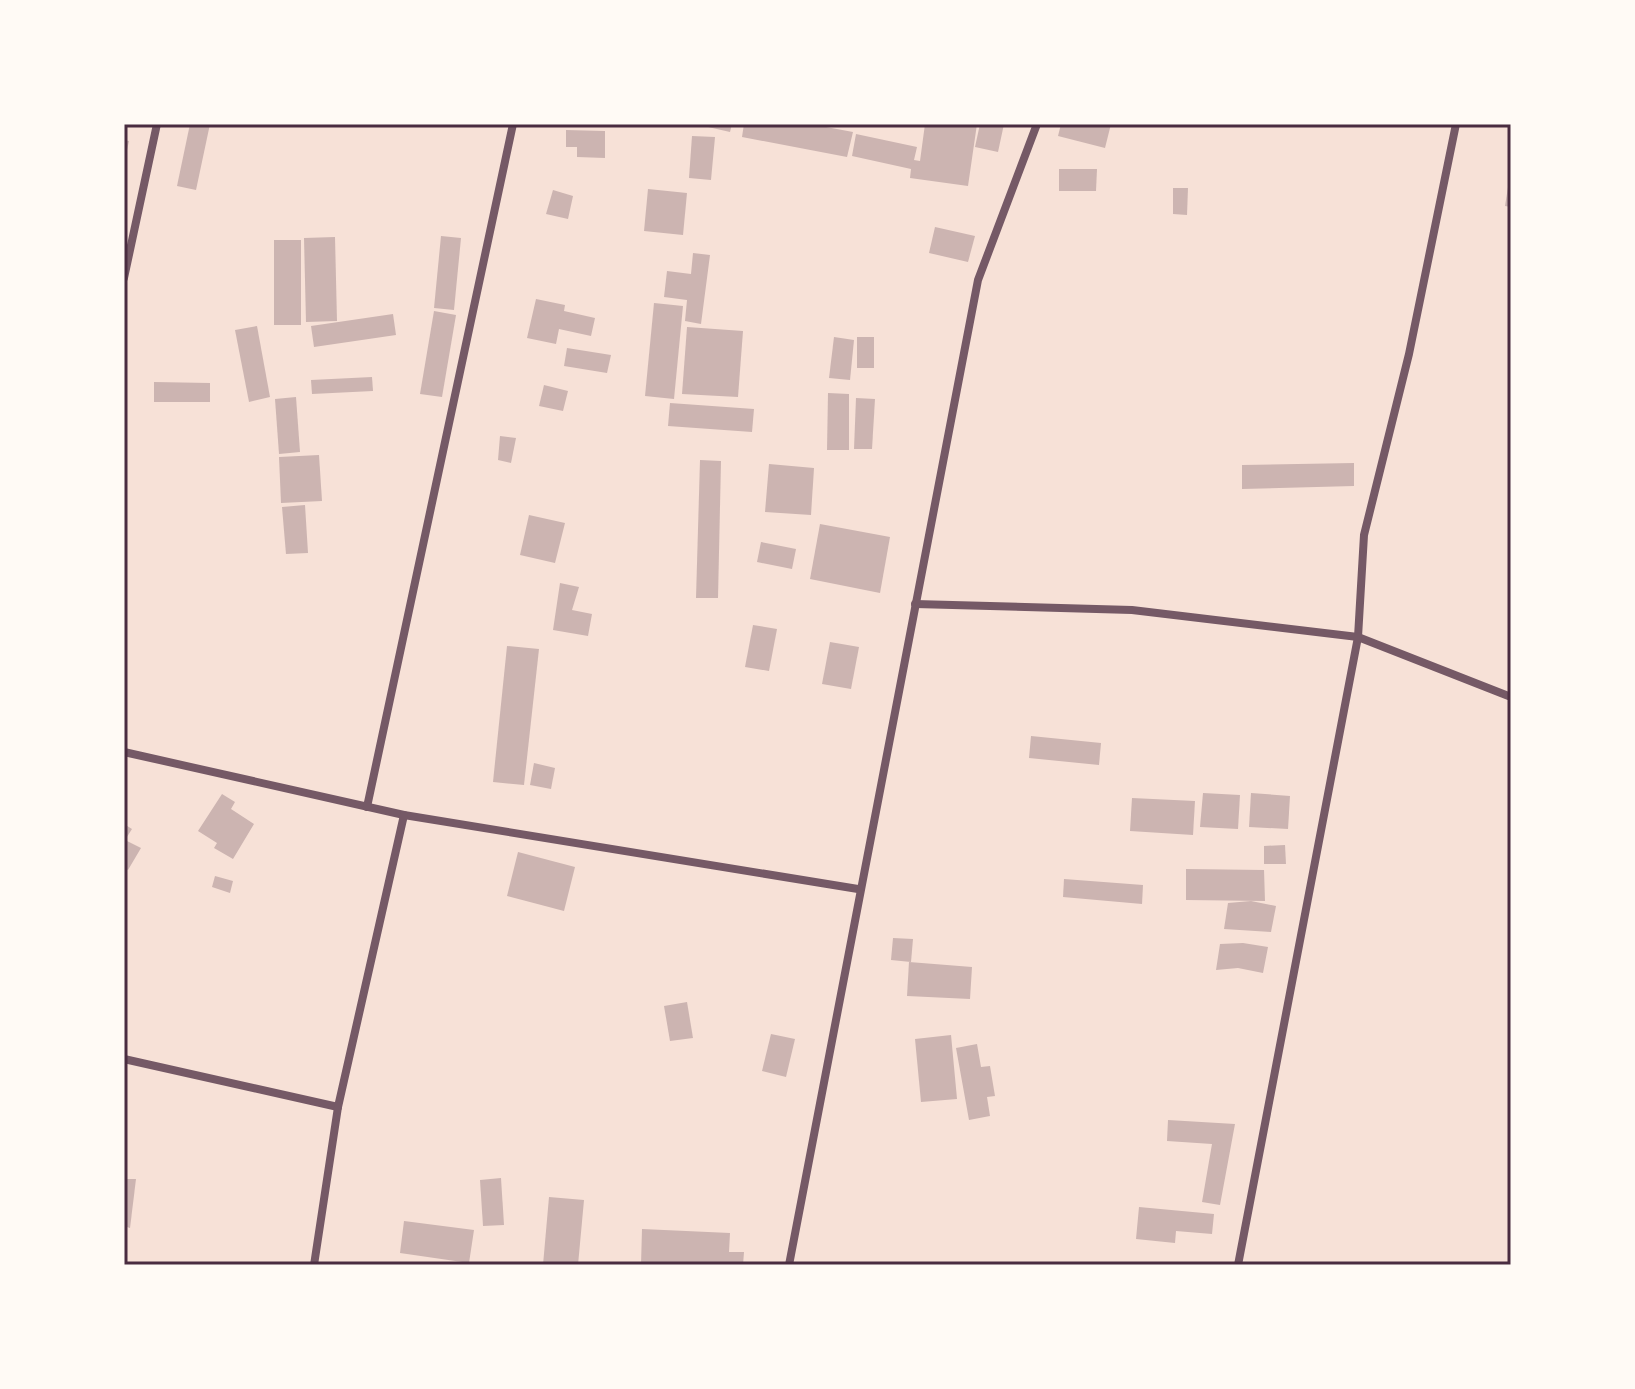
<svg xmlns="http://www.w3.org/2000/svg" width="1635" height="1389" font-family="'Times New Roman',serif">
<style>
.building{fill:#ccb4b1}
.lines{fill:none;stroke-linecap:round;stroke-linejoin:round}
.minor{stroke:#755966;stroke-width:8}
.neatline{fill:none;stroke:#4a2c40;stroke-width:3}
</style>
<rect width="100%" height="100%" fill="#f7e1d7"/>
<g class="building">
<polygon points="190,124 210,124 196,190 177,186"/>
<polygon points="695,124 732,124 730,132"/>
<polygon points="744,124 810,124 853,132 847,157 742,137"/>
<polygon points="925,124 977,124 968,186 910,178 911,169 852,156 856,134 917,147 914,160 920,161"/>
<polygon points="980,124 1004,124 998,152 975,147"/>
<polygon points="1061,124 1111,124 1105,148 1058,136"/>
<polygon points="566,130 605,131 605,158 577,157 577,147 566,147"/>
<polygon points="692,136 715,137 711,180 689,178"/>
<polygon points="124,140 129,141 125,159 124,159"/>
<polygon points="1059,169 1097,169 1096,191 1059,191"/>
<polygon points="1509,181 1511,181 1511,207 1505,206"/>
<polygon points="1173,188 1188,188 1187,215 1173,214"/>
<polygon points="648,189 687,193 683,235 644,231"/>
<polygon points="553,190 573,196 568,219 546,214"/>
<polygon points="935,227 975,236 968,262 929,253"/>
<polygon points="441,236 461,238 454,310 434,308"/>
<polygon points="335,237 337,321 306,322 304,238"/>
<rect x="274" y="240" width="27" height="85"/>
<polygon points="693,253 710,255 701,324 685,321 687,300 664,297 667,271 691,274"/>
<polygon points="536,299 565,305 564,311 595,318 591,336 559,329 556,344 527,338"/>
<polygon points="654,303 683,306 674,399 645,396"/>
<polygon points="434,311 456,315 442,397 420,394"/>
<polygon points="393,314 396,335 314,347 311,326"/>
<polygon points="257,326 270,397 249,402 235,330"/>
<polygon points="687,327 743,331 738,397 682,394"/>
<polygon points="834,337 854,340 850,380 829,378"/>
<rect x="857" y="337" width="17" height="31"/>
<polygon points="567,348 611,355 607,373 564,366"/>
<polygon points="372,377 373,391 312,394 311,380"/>
<polygon points="154,382 210,383 210,402 154,402"/>
<polygon points="544,385 568,391 563,411 539,406"/>
<polygon points="828,393 849,394 849,450 827,450"/>
<polygon points="296,397 300,452 279,454 275,399"/>
<polygon points="856,398 875,399 872,449 854,449"/>
<polygon points="670,403 754,409 752,432 668,426"/>
<polygon points="500,436 516,438 511,463 498,460"/>
<polygon points="319,455 322,501 281,503 279,457"/>
<polygon points="700,460 721,461 718,598 696,598"/>
<polygon points="1354,463 1354,486 1242,489 1242,465"/>
<polygon points="769,464 814,468 811,515 765,512"/>
<polygon points="305,505 308,553 286,554 282,507"/>
<polygon points="529,515 565,523 555,563 520,555"/>
<polygon points="820,524 890,537 880,593 810,579"/>
<polygon points="761,542 796,549 792,569 757,562"/>
<polygon points="560,583 579,587 572,610 592,614 588,636 553,630"/>
<polygon points="753,625 777,629 769,671 745,667"/>
<polygon points="830,642 859,647 851,689 822,684"/>
<polygon points="507,646 539,649 524,785 493,782"/>
<polygon points="1031,736 1101,743 1099,765 1029,758"/>
<polygon points="534,763 555,768 551,789 530,785"/>
<polygon points="1203,793 1240,795 1238,829 1200,827"/>
<polygon points="1251,793 1290,796 1288,829 1249,827"/>
<polygon points="222,794 235,802 231,809 254,824 233,859 214,848 217,843 198,831"/>
<polygon points="1132,798 1195,801 1193,835 1130,831"/>
<polygon points="124,824 132,829 125,840 141,848 128,870 124,868"/>
<polygon points="1285,845 1286,864 1264,864 1264,846"/>
<polygon points="518,852 575,867 564,911 507,896"/>
<polygon points="1186,869 1264,870 1265,901 1186,900"/>
<polygon points="215,876 233,881 230,893 212,887"/>
<polygon points="1064,879 1143,885 1142,904 1063,897"/>
<polygon points="1251,901 1276,906 1271,932 1224,929 1228,903"/>
<polygon points="893,938 913,939 911,962 891,960"/>
<polygon points="1243,943 1268,947 1263,973 1238,968 1216,970 1220,944"/>
<polygon points="909,962 972,967 970,999 907,996"/>
<polygon points="687,1002 693,1038 670,1041 664,1006"/>
<polygon points="771,1034 795,1039 786,1077 762,1071"/>
<polygon points="951,1035 957,1099 921,1102 915,1039"/>
<polygon points="977,1044 981,1067 990,1066 995,1096 987,1097 990,1116 969,1120 956,1048"/>
<polygon points="1168,1120 1235,1124 1220,1205 1202,1202 1212,1144 1167,1141"/>
<polygon points="501,1178 504,1225 483,1226 480,1180"/>
<polygon points="124,1179 136,1179 130,1228 124,1226"/>
<polygon points="549,1197 584,1200 578,1265 543,1265"/>
<polygon points="1139,1207 1214,1214 1212,1234 1176,1231 1175,1243 1136,1239"/>
<polygon points="404,1221 474,1230 469,1263 400,1253"/>
<polygon points="642,1229 730,1233 729,1252 744,1252 743,1265 641,1265"/>
</g>
<g class="lines">
<g class="minor">
<polyline points="124,278 157,124"/>
<polyline points="915,604 1132,610 1358,637 1511,697"/>
<polyline points="124,752 404,815 858,889"/>
<polyline points="367,807 513,124"/>
<polyline points="124,1059 338,1107"/>
<polyline points="314,1265 338,1107 404,815"/>
<polyline points="789,1265 978,280 1037,124"/>
<polyline points="1238,1265 1358,637 1364,535 1409,354 1456,124"/>
</g>
</g>
<rect width="1635" height="1389" fill="none" stroke="#fffaf5" stroke-width="252"/>
<rect x="126" y="126" width="1383" height="1137" class="neatline"/>
</svg>
